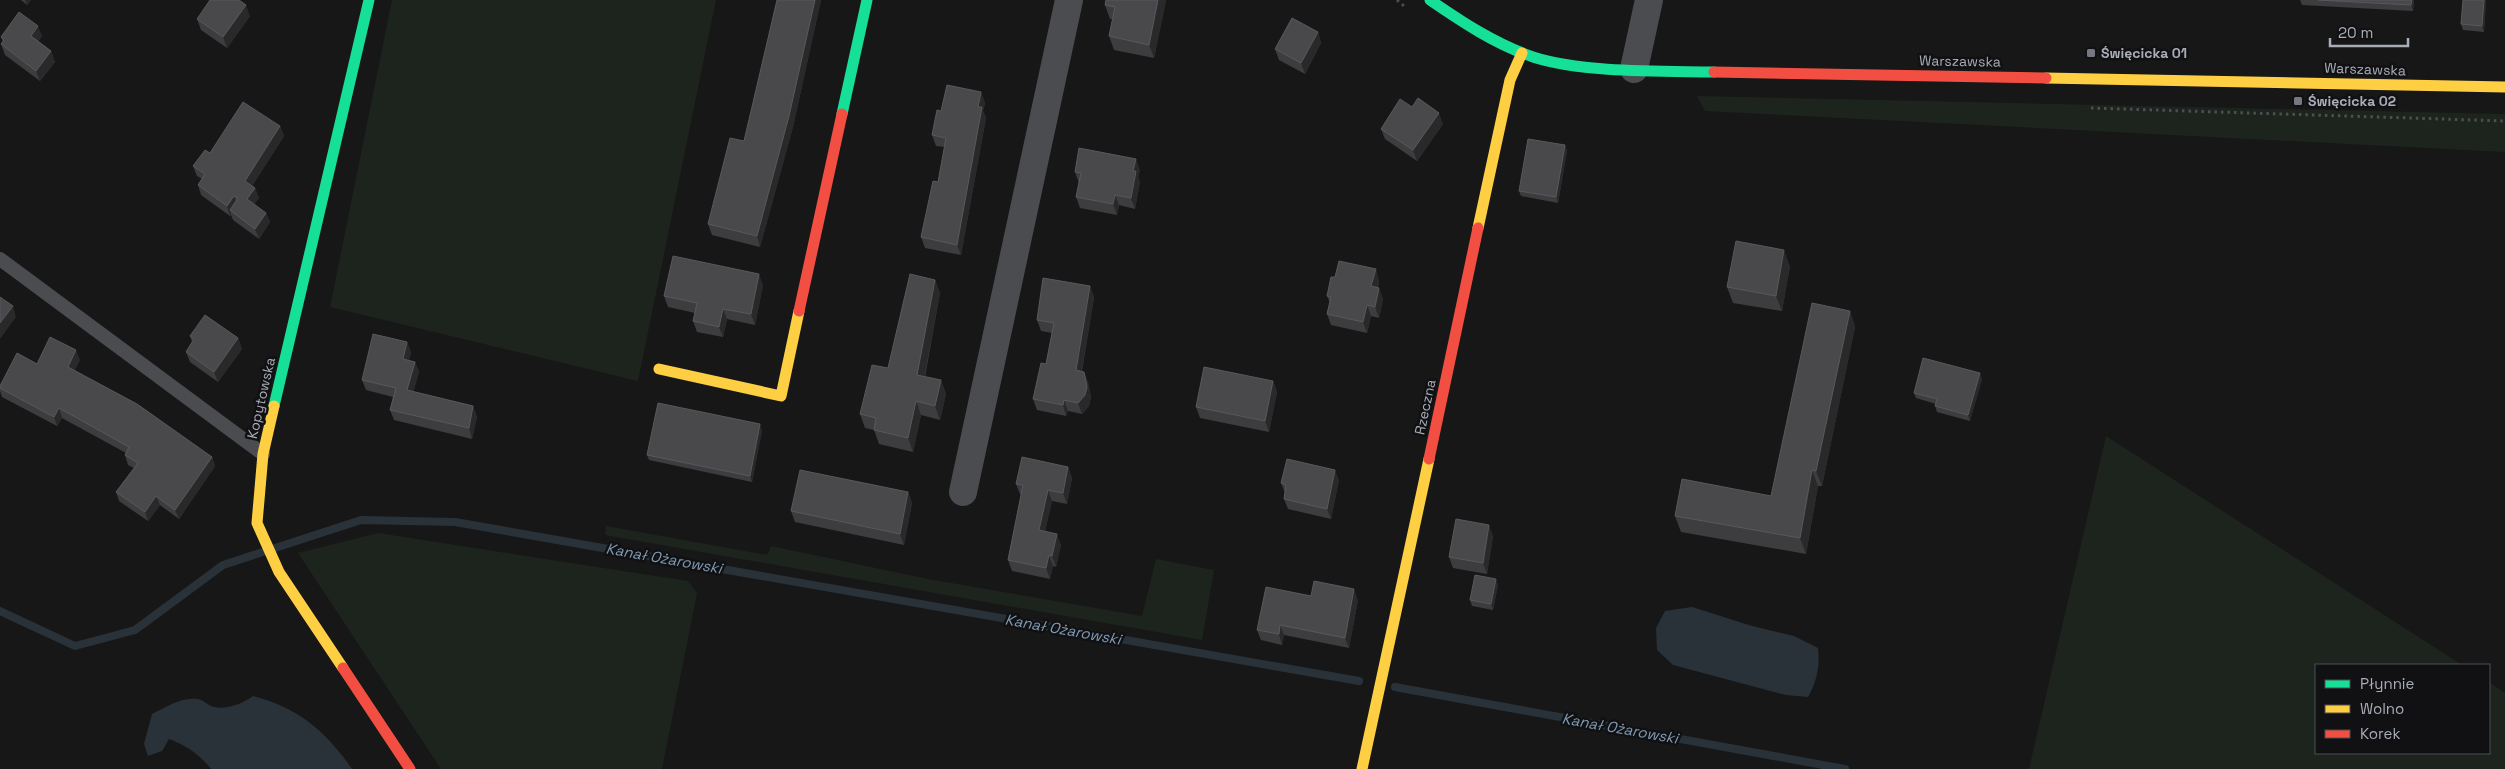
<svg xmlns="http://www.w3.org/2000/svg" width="2505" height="769" font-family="'Space Grotesk',sans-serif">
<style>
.green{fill:#1d241e}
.water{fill:#2a3239}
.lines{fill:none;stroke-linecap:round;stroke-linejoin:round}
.stream{stroke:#2a3239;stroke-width:8}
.path{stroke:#4d4e52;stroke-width:3;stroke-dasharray:2.5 4;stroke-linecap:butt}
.lane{stroke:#4b4c50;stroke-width:14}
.street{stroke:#4b4c50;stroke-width:28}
.fast{stroke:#16e098;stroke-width:11}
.slow{stroke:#ffcf43;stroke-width:11}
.jam{stroke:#f24e42;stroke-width:11}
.wall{fill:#3d3d3f}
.shaded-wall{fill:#29292a}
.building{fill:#49494c;stroke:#58595d}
.poi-dot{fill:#757880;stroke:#111113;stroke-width:2}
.labels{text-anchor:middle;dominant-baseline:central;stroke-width:5;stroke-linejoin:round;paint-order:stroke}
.poi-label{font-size:14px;font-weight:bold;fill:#a8adb8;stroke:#111113;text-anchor:start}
.street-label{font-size:14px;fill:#a8adb8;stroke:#111113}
.water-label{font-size:15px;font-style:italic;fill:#7f9bb3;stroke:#111113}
</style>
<rect width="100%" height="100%" fill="#171717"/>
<g class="green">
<polygon points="392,0 716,0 638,381 330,307"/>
<polygon points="1697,96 2505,114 2505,152 1705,111"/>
<polygon points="2106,436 2462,665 2316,665 2316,753 2489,753 2489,682 2505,693 2505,769 2029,769"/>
<polygon points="606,526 767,555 771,546 928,579 1142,616 1156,559 1214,570 1202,640 605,535"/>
<polygon points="378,533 688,581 697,593 662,769 441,769 298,553"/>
</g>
<g class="water">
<path d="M1692,607L1752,626L1794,636L1818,648C1820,666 1817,681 1808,697L1786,695L1673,665L1657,650L1656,628L1665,611Z"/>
<path d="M253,696C297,707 326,731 352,769H211C199,754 187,746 169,739L162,751L148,756L144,744L152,714C166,707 181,697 197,699C202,699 207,704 211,706C224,711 242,704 253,696Z"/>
</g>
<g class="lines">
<g class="stream">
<polyline points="0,611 75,646 135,630 223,565 361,520 455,522 1359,681"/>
<polyline points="1395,687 1845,769"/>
</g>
<g class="path">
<polyline points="1397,0 1404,6"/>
<polyline points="2091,108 2505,121"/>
</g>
<polyline class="lane" points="0,259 263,454"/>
<g class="street">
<polyline points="1634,69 1649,0"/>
<polyline points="963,492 1069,0"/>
</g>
<g class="fast">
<path d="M1430,0C1462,22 1495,44 1533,57C1582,73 1661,71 1714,72"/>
<polyline points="842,114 867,0"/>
<polyline points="274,406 369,0"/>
</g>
<g class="slow">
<polyline points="2046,78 2505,87"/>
<polyline points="1478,228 1510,80 1522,53"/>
<polyline points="659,369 781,396 799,311"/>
<polyline points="274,406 263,454 257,523 279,572 343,668"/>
<polyline points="1362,769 1429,459"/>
</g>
<g class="jam">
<polyline points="1714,72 2046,78"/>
<polyline points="799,311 842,114"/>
<polyline points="1429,459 1478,228"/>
<polyline points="343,668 410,769"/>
</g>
</g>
<g class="wall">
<polygon points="21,0 31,0 27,5"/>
<polygon points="777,0 821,0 793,127 760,247 712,235 708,224 744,141"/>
<polygon points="1166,0 1154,58 1114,50 1109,36 1113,19 1110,19 1105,5"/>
<polygon points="2300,0 2414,0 2413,11 2302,5"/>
<polygon points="2463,0 2486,0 2484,32 2463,30 2461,24"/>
<polygon points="250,16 227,48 201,30 197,19"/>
<polygon points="1318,32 1321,43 1305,74 1279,60 1275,49"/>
<polygon points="42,36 38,41 51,51 55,62 40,81 5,55 1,44 3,42 1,37"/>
<polygon points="981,92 985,103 983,111 986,118 961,255 925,248 921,237 938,182 945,147 936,146 932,135 941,111"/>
<polygon points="1412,107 1443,124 1417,161 1385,139 1381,129"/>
<polygon points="280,126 284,136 252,186 255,188 259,198 254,204 266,213 270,222 259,239 233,220 231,215 230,216 201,195 198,185 202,179 197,176 193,166 210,153"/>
<polygon points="1565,145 1567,151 1558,203 1521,196 1519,191"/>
<polygon points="1140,170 1138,177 1140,182 1135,209 1119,205 1117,215 1080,208 1076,197 1079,183 1075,172"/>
<polygon points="1790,266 1782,311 1733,303 1727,287"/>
<polygon points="1335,277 1379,280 1378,287 1383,299 1379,318 1371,316 1367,333 1331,325 1327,314 1330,303 1327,296"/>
<polygon points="935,280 940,293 925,377 941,380 946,394 940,420 921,415 913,452 879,444 874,430 865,428 860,414 888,368"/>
<polygon points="763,285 755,325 727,319 723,337 697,332 693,321 695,313 668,307 664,296"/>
<polygon points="1090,286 1094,297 1082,371 1084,372 1088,382 1091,397 1089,406 1082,414 1068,411 1066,416 1037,410 1033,399 1046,364 1052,333 1041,331 1037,320"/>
<polygon points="1850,311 1855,327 1822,486 1818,486 1806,554 1681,532 1675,516 1771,496"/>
<polygon points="190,336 238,338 242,349 218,382 190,362 186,352 192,342"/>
<polygon points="407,342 411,353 409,360 415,362 419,372 413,392 473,406 477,417 472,439 394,420 390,410 393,397 366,390 362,380"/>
<polygon points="80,360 74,370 212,457 215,466 179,519 160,505 148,521 119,501 116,492 134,468 128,465 125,455 126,453 62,418 57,426 2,397 0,391 0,386 37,364"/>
<polygon points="1982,379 1970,421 1937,412 1935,406 1936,404 1916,398 1914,393"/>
<polygon points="1273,381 1277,392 1269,432 1200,418 1196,407"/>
<polygon points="762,430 752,482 649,460 647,455"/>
<polygon points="1068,467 1072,478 1067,504 1052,501 1045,531 1061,545 1056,567 1053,566 1050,579 1012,571 1008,560 1021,495 1020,494 1016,484"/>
<polygon points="1339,480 1331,519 1288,509 1284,499 1285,493 1281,483"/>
<polygon points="908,492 912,503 904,545 795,522 791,511"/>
<polygon points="1493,536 1487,574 1453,568 1449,557"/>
<polygon points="1498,585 1493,610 1472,606 1470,600"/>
<polygon points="1311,596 1358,600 1349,648 1284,635 1282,645 1261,640 1257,630"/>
</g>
<g class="shaded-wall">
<polygon points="25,0 31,0 27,5"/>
<polygon points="815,0 821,0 793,127 760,247 757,236"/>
<polygon points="1158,0 1166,0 1154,58 1149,45"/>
<polygon points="2412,0 2414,0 2413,11 2411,5"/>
<polygon points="2484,0 2486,0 2484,32 2482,26"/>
<polygon points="246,5 250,16 227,48 223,37"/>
<polygon points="38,26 42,36 35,47 31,36"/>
<polygon points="1318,32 1321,43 1305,74 1301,63"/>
<polygon points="51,51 55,62 40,81 36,71"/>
<polygon points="981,92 985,103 983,111 986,118 961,255 957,245 978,107"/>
<polygon points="1439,113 1443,124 1417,161 1413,150"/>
<polygon points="280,126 284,136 249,191 245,181"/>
<polygon points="1565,145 1567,151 1558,203 1556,197"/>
<polygon points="1136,159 1140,170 1138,177 1140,182 1135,209 1131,198 1133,171"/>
<polygon points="255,188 259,198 251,208 247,199"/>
<polygon points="1115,195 1119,205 1117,215 1113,204"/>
<polygon points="234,196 238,206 230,210 231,215 230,216 227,206"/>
<polygon points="266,213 270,222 259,239 255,229"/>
<polygon points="1784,250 1790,266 1782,311 1776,296"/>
<polygon points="1376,269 1379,280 1375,297 1371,286"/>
<polygon points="759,274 763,285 755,325 751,314"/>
<polygon points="935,280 940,293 922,389 917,375"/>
<polygon points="1090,286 1094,297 1080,381 1076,370"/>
<polygon points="1379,288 1383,299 1379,318 1375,307"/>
<polygon points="1367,305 1371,316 1367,333 1363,322"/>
<polygon points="13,306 16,317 0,339 0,323"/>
<polygon points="723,309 727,319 723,337 719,327"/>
<polygon points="1850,311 1855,327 1822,486 1816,471"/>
<polygon points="238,338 242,349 218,382 214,372"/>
<polygon points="407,342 411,353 407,369 403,359"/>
<polygon points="76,350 80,360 72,376 68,367"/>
<polygon points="415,362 419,372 411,401 407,390"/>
<polygon points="1084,372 1088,382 1091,397 1089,406 1082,414 1078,403"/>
<polygon points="1980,373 1982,379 1970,421 1968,415"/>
<polygon points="941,380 946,394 940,420 935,406"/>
<polygon points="1273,381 1277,392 1269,432 1265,421"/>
<polygon points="1064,400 1068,411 1066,416 1063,405"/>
<polygon points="916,401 921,415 913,452 908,438"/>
<polygon points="473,406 477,417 472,439 469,428"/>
<polygon points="59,408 62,418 57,426 54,417"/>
<polygon points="760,424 762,430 752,482 750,476"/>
<polygon points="212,457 215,466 179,519 175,510"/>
<polygon points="1068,467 1072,478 1067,504 1063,493"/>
<polygon points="1335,470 1339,480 1331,519 1327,509"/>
<polygon points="1812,470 1818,486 1806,554 1800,538"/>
<polygon points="1048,490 1052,501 1043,541 1039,530"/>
<polygon points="908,492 912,503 904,545 900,534"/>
<polygon points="156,496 160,505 148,521 145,512"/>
<polygon points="1489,525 1493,536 1487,574 1483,563"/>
<polygon points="1057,534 1061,545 1056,567 1052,556"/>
<polygon points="1049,555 1053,566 1050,579 1046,568"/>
<polygon points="1496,579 1498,585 1493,610 1491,604"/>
<polygon points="1354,589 1358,600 1349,648 1345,638"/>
<polygon points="1280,625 1284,635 1282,645 1279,634"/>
</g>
<g class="building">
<polygon points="210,0 239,0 246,5 223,37 197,19"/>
<polygon points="777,0 815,0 789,116 757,236 708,224 730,138 744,141"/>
<polygon points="1106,0 1158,0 1149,45 1109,36 1115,7 1105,5"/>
<polygon points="2318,0 2412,0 2411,5"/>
<polygon points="2463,0 2484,0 2482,26 2461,24"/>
<polygon points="19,12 38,26 31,36 51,51 36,71 1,44 4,40 1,37"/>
<polygon points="1292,18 1318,32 1301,63 1275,49"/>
<polygon points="947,85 981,92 978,107 982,107 957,245 921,237 933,181 938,182 946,138 932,135 937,110 941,111"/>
<polygon points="1418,98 1439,113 1413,150 1381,129 1400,99 1412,107"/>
<polygon points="243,102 280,126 245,181 255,188 247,199 266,213 255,229 230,210 238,198 234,196 227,206 198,185 205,174 193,166 205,150 210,153"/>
<polygon points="1528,139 1565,145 1556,197 1519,191"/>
<polygon points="1079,148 1136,159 1133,171 1136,171 1131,198 1115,195 1113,204 1076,197 1081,173 1075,172"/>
<polygon points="1736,241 1784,250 1776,296 1727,287"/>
<polygon points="673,256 759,274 751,314 723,309 719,327 693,321 697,303 664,296"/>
<polygon points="1339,261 1376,269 1371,286 1379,288 1375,307 1367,305 1363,322 1327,314 1331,297 1327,296 1331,277 1335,277"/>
<polygon points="910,274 935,280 917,375 941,380 935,406 916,401 908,438 874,430 876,418 860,414 872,365 888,368"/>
<polygon points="1043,278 1090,286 1076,370 1084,372 1087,387 1085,395 1078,403 1064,400 1063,405 1033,399 1041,363 1046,364 1054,323 1037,320"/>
<polygon points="0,297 13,306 0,323"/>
<polygon points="1812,303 1850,311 1816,471 1812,470 1800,538 1675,516 1682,479 1771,496"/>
<polygon points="205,315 238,338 214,372 186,352 194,339 190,336"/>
<polygon points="373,334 407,342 403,359 415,362 407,390 473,406 469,428 390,410 396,388 362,380"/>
<polygon points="50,337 76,350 68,367 137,404 212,457 175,510 156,496 145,512 116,492 138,463 125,455 129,447 59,408 54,417 0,388 0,386 17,353 37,364"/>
<polygon points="1923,358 1980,373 1968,415 1935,406 1937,399 1914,393"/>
<polygon points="1204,367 1273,381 1265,421 1196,407"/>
<polygon points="658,403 760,424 750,476 647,455"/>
<polygon points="1022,457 1068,467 1063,493 1048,490 1039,530 1057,534 1052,556 1049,555 1046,568 1008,560 1023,485 1016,484"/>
<polygon points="1287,459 1335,470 1327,509 1284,499 1286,485 1281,483"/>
<polygon points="800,470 908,492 900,534 791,511"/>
<polygon points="1456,519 1489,525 1483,563 1449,557"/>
<polygon points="1475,575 1496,579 1491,604 1470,600"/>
<polygon points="1314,581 1354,589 1345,638 1280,625 1279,634 1257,630 1266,587 1311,596"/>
</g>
<g class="poi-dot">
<rect x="2086" y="48" width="10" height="10" rx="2.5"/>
<rect x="2293" y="96" width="10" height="10" rx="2.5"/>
</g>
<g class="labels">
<g class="poi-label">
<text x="2101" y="53">Święcicka 01</text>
<text x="2308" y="101">Święcicka 02</text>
</g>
<g class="street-label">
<text transform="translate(1960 61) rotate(1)">Warszawska</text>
<text transform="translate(2365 69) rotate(2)">Warszawska</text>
<text transform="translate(261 398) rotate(-77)">Kopytowska</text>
<text transform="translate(1425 407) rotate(-78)">Rzeczna</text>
</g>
<g class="water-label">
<text transform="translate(664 558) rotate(10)">Kanał Ożarowski</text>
<text transform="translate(1063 629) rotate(10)">Kanał Ożarowski</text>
<text transform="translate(1620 728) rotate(10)">Kanał Ożarowski</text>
</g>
</g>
<rect x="2315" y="664" width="175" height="90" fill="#111113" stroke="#4d4f55"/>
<rect x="2325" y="680" width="25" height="8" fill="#16e098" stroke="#4d4f55"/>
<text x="2360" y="689" font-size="15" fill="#a8adb8">Płynnie</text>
<rect x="2325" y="705" width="25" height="8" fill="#ffcf43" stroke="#4d4f55"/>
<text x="2360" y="714" font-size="15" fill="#a8adb8">Wolno</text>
<rect x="2325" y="730" width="25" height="8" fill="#f24e42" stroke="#4d4f55"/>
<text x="2360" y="739" font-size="15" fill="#a8adb8">Korek</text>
<path d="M2330 38v8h78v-8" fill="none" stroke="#a8adb8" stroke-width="2.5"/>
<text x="2338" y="38" font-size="15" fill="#a8adb8" stroke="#111113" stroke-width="4" paint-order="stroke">20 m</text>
</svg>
